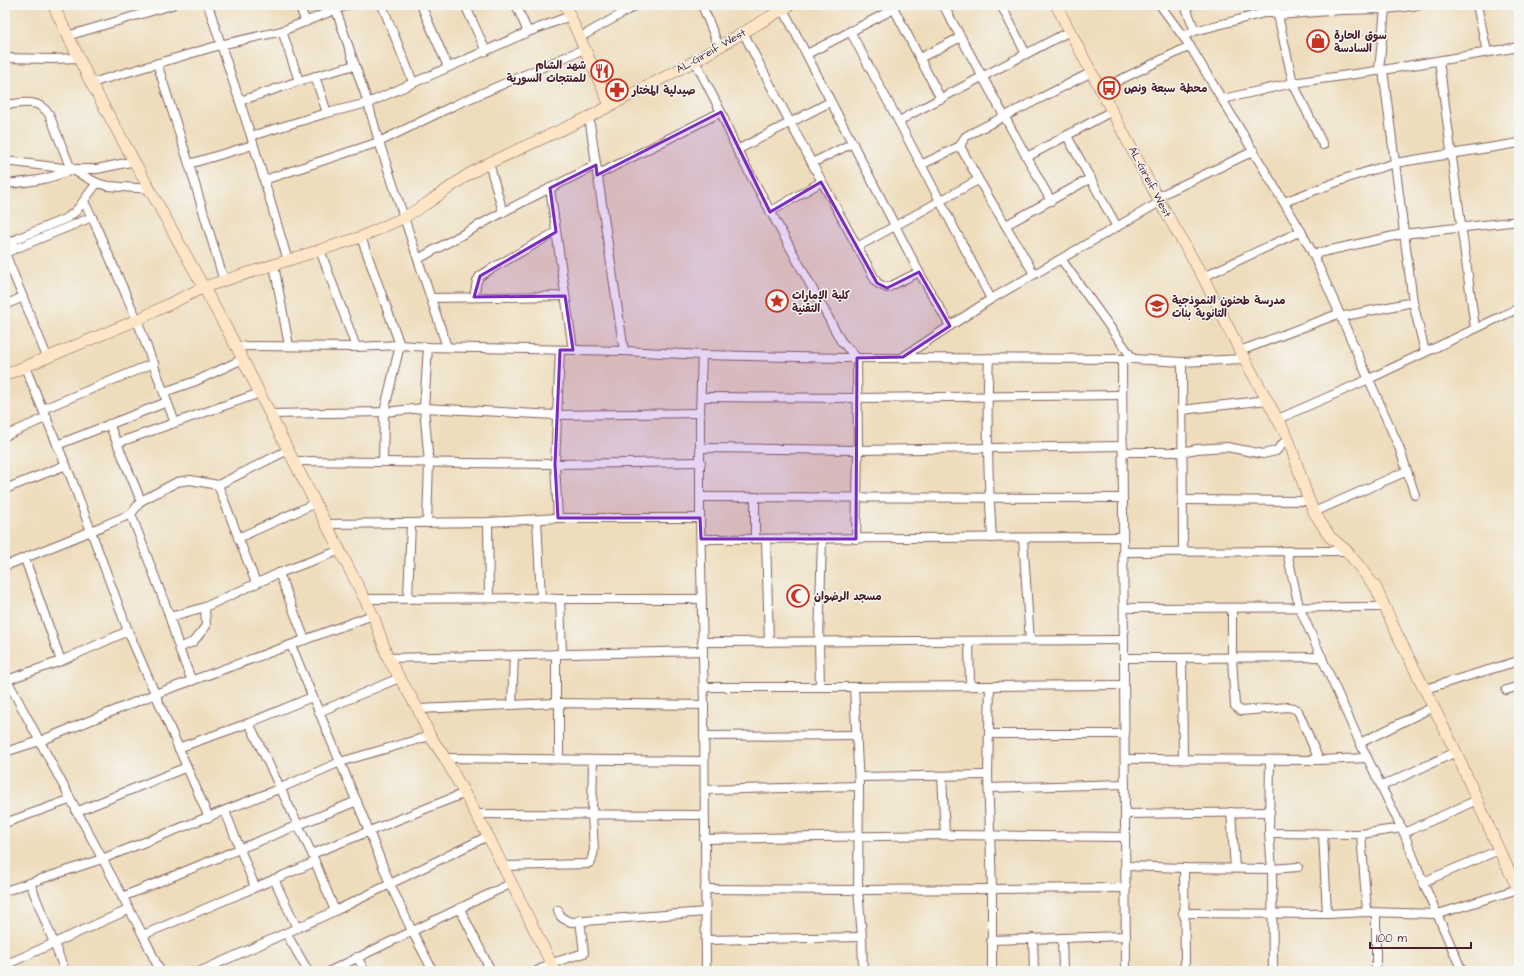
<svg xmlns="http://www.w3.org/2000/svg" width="1524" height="976" font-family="'Architects Daughter','Playpen Sans Arabic',sans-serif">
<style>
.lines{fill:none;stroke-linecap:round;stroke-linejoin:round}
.street-casing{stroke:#83625e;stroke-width:10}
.secondary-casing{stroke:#83625e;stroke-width:12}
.street{stroke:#fff;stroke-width:8}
.secondary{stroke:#fee5c5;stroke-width:11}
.marked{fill:#7b2cbf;fill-opacity:0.2;stroke:#7b2cbf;stroke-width:3;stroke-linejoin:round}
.labels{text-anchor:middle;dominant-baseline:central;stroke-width:3;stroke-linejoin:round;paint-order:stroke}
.poi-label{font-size:11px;font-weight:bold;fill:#4a1f2b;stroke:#f6f6f2;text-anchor:start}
.street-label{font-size:11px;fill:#4a1f2b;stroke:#f6f6f2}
</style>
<rect width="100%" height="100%" fill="#f6f6f2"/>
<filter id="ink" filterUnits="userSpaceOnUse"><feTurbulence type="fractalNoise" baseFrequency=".025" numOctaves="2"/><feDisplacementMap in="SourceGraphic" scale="8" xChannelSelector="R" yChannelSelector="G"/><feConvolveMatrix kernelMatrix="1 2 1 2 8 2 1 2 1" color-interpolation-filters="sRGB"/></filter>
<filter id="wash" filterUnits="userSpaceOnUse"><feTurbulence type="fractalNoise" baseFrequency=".012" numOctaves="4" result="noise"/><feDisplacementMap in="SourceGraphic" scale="16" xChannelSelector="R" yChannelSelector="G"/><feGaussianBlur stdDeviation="0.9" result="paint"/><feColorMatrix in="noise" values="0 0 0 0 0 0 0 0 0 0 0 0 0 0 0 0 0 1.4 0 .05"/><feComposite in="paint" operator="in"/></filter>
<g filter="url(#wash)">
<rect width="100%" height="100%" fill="#eeddbc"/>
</g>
<g filter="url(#ink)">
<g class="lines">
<g class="street-casing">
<g id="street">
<polyline points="208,5 251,136 288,261"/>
<polyline points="299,5 306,22"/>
<polyline points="382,5 413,82"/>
<polyline points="421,5 448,67"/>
<polyline points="465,5 486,51"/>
<polyline points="516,5 528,32"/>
<polyline points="702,5 719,47"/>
<polyline points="892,5 941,99"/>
<polyline points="943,5 1051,201"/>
<polyline points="1001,5 1026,54"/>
<polyline points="1160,5 1190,46 1301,231 1313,254 1399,447 1415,495"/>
<polyline points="1185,5 1195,31"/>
<polyline points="1277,5 1278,15 1293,83 1323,145"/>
<polyline points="1477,5 1487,52"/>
<polyline points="783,9 919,272 950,326"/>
<polyline points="336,10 368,103 379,142 447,347"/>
<polyline points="282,31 299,81"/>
<polyline points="850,31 899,122 991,299"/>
<path d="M743,32C786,117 832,200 877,283L887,288L919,272"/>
<polyline points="67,36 172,5"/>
<polyline points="1183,36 1195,31 1264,13 1271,13 1278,15 1341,10 1385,9 1420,5"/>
<polyline points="579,38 637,5"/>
<polyline points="807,54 894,9"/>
<polyline points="5,58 51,59 79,58"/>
<polyline points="920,58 961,37"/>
<polyline points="695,61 721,112 737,150 841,341 857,358 858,450 856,539"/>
<polyline points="1439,61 1475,328"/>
<polyline points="157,63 189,164 224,281"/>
<polyline points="1379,70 1385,9"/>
<polyline points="1383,70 1413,302 1425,352"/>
<polyline points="315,76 327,113"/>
<polyline points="91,83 220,45 282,31 347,5"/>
<polyline points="1101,89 1190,46"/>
<polyline points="1223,99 1293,83 1383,70 1519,47"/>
<polyline points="240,101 299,81 355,65"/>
<path d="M5,105C23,103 37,98 49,114L71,169L97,183L108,186L151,189"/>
<polyline points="589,117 624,351"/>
<path d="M899,122L909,115C963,87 1016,59 1070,31"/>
<polyline points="251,136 327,113 368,103 528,32 570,16"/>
<polyline points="1067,136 1117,227"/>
<path d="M960,146C983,190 1010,231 1034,274"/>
<polyline points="737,150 830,102"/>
<polyline points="1027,157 1112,111"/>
<polyline points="5,161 71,169 97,169 135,161"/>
<polyline points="489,163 503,212"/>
<polyline points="812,163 853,143"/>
<polyline points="189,164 253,145"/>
<polyline points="921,165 960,146 965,137 968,135 1092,72"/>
<polyline points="597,175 721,112"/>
<polyline points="264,180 379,142 455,105 584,49"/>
<path d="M5,184C29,182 48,180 70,170"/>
<polyline points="550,188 573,350"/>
<polyline points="1157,197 1254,151"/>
<polyline points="84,202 92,217"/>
<polyline points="1284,202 1350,177 1395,163 1519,143"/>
<polyline points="770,212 821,182"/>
<polyline points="1006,225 1091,178"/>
<polyline points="361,237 400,345 384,412 383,462"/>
<polyline points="857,247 978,180"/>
<polyline points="320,250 356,347"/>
<polyline points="5,253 92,217 137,320 175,423"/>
<polyline points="1313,254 1403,234 1519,221"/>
<polyline points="418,259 503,212 596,165"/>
<polyline points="1061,259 1133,359"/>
<polyline points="274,265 289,346"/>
<polyline points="1203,277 1301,231"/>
<polyline points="474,297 477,281 480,276 491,269 556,232"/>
<polyline points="431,298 565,296"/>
<polyline points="5,305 23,297"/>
<polyline points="1340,317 1413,302"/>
<polyline points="236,346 356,347 400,345 428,347 624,351 702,355 843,358 1133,359 1182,362 1244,359"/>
<polyline points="1240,351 1338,314"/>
<polyline points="702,355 700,413 700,518 704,705 706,971"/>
<polyline points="47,357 5,253 13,241 21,237 67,218 76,211 97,183"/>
<polyline points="903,357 991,299 1160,202"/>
<path d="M989,358C986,419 988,478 992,538"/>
<polyline points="1122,359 1126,971"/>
<polyline points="1182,362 1183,552"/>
<polyline points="25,367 72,480 128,631 209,818"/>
<polyline points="164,392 196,381 243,359"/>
<polyline points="701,397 858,398 1122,395"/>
<polyline points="43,409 154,363"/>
<polyline points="1182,410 1267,400"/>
<polyline points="270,414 384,412 424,408 556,415 700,413"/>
<polyline points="1278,419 1369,379 1519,308"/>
<polyline points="109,424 117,443 260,393"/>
<polyline points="5,436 47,417"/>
<polyline points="117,443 141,501"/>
<polyline points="57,445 167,402"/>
<polyline points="701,448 858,450 1123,446"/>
<polyline points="1123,452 1182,452 1197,449 1227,447 1263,454 1276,451 1288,438"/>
<polyline points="295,461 555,464 701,462"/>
<polyline points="218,485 256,583"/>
<polyline points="5,489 66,465"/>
<polyline points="701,497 1123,498"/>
<polyline points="755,498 755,539"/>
<polyline points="1183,500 1309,501"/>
<polyline points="1314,512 1407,471"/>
<polyline points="131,514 170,617 205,607 279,573 341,550"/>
<polyline points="558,518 555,464 560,350"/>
<polyline points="537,520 541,598"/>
<polyline points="488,522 489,598"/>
<polyline points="427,523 429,463 424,408 428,347"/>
<polyline points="327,524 488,522 558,518 700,518"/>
<polyline points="238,538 316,503"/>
<polyline points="1023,538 1030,641"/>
<polyline points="701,539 1123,537"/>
<polyline points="766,539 769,642"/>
<polyline points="1123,552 1347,551"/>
<polyline points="1287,552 1299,607 1360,743 1404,833 1423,882 1462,971"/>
<polyline points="25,559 61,661"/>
<polyline points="5,566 91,531 131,514 141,501 177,482 190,480 218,485 288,450"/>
<polyline points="279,573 305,640"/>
<polyline points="408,598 411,523"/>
<polyline points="365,599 541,598 560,599 702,599"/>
<polyline points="560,599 562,654"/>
<polyline points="1124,608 1384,607"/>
<polyline points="1232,608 1232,658 1235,706 1241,711 1288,707 1293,708 1298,711 1319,760"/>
<polyline points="168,612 181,654 192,681"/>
<polyline points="969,641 970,686"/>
<polyline points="702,642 1124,640"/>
<polyline points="291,645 369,831 390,884 412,931 433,971"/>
<polyline points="179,648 193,642 206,626 205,607"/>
<polyline points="388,658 703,651"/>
<polyline points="1124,658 1182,658"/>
<polyline points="5,676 143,935 160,971"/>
<polyline points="7,680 61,661 128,631"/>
<polyline points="990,686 988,775 992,889 992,971"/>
<polyline points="704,687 854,687 1124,685"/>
<polyline points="820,687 819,641 822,539"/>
<polyline points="854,687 859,786 858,890 862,937 863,971"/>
<polyline points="1425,689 1515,662 1519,662"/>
<polyline points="1506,690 1519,686"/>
<polyline points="556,703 556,654"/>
<polyline points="512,705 514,655"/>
<polyline points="418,709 556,703 704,705"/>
<polyline points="319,712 399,678"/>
<polyline points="249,723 312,854"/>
<polyline points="989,734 1125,734"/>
<polyline points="704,736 857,735"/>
<polyline points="1360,743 1433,707"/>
<polyline points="178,748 249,723 312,697"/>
<polyline points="5,752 40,741 155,694 373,615"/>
<polyline points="445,758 704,761"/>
<polyline points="559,759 559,704"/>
<polyline points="1125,759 1319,760 1367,758"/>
<polyline points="1183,759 1182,658 1322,657"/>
<polyline points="1270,760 1269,833 1272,869 1273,971"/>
<polyline points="942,776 945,835"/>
<polyline points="859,777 988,775"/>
<polyline points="1382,786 1456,752"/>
<polyline points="989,788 1125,784"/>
<polyline points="705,790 859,786"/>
<polyline points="225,811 255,887"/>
<polyline points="76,812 187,767"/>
<polyline points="1231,812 1235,868"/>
<polyline points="476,814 704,815"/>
<polyline points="1125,814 1270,812"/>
<polyline points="5,823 69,800"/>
<polyline points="1269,833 1361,834 1402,828"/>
<polyline points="1404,833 1477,800"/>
<polyline points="1323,834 1327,914"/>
<polyline points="1361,834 1367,912"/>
<polyline points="704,839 945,835 1125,837"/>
<polyline points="503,866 587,864 591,862 594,850 592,815 593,760"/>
<polyline points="1126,866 1184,868 1272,869 1298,867"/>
<polyline points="274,879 297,928"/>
<polyline points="1423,882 1499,850"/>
<polyline points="30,883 65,971"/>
<polyline points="705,889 858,890 1126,888"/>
<polyline points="5,891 102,859 281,788 340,762 430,736"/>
<polyline points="122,897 357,801"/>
<polyline points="460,909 491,971"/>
<path d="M558,910C560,918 563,919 571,922L706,912"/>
<polyline points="335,911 312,854 465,793"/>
<polyline points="1183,913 1327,914 1367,912 1438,914 1518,889"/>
<polyline points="1376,913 1376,971"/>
<polyline points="286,933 308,971"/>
<polyline points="143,935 315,862"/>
<polyline points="1033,938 1034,971"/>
<polyline points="1062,938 1063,971"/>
<polyline points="706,940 862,937"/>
<polyline points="991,940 1126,936"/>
<polyline points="357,957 365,971"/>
<polyline points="5,965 128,910"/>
<polyline points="201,971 335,911 488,836"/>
<polyline points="330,971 512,883"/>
<polyline points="537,971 552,963 584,953 580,920"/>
<polyline points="1183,971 1185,964 1184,868"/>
</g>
</g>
<g class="secondary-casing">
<g id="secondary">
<polyline points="53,5 91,83 236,346 288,450 373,615 388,658 418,709 430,736 445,758 488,836 555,971"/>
<polyline points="565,5 610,105"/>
<polyline points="1056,5 1157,197 1203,277 1240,351 1288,438 1309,501 1314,512 1330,537 1347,551 1376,588 1398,636 1456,752 1499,850 1519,891"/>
<polyline points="5,375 137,320 204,287 361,237 405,217 426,204 469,174 489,163 589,117 695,61 790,5"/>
</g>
</g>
<use href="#street" class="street"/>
<use href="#secondary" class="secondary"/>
</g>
</g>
<path class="marked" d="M721,112L770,212L821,182L877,283L887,288L919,272L950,326L903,357L857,358L856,539H701L700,518H558L555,464L560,350H573L565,296L474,297L480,276L556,232L550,188L596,165L597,175Z"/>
<defs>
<g id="shop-ring" transform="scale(1.15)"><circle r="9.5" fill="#f6f6f2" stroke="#c8321e" stroke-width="1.5"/><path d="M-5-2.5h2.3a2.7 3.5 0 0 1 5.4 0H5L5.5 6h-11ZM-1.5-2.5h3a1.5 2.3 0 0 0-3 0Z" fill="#c8321e"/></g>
<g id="restaurant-ring" transform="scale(1.15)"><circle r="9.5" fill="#f6f6f2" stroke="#c8321e" stroke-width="1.5"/><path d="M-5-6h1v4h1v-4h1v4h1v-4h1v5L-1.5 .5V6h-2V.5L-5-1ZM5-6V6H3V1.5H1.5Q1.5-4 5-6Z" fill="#c8321e"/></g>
<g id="bus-ring" transform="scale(1.15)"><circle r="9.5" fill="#f6f6f2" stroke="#c8321e" stroke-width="1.5"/><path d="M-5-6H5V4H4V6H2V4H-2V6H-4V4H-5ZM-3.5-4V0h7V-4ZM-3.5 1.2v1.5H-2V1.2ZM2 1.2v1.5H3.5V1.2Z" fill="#c8321e"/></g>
<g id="pharmacy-ring" transform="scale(1.15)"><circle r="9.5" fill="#f6f6f2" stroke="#c8321e" stroke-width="1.5"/><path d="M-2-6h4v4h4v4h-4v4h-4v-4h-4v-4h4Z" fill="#c8321e"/></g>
<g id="sight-ring" transform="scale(1.15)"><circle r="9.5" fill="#f6f6f2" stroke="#c8321e" stroke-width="1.5"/><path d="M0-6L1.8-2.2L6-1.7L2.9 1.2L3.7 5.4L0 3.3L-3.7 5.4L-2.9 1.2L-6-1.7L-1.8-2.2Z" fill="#c8321e"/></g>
<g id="school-ring" transform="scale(1.15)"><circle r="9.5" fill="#f6f6f2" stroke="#c8321e" stroke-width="1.5"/><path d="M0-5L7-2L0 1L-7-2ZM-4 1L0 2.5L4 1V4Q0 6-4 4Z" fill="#c8321e"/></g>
<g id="mosque-ring" transform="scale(1.15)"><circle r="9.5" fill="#f6f6f2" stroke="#c8321e" stroke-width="1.5"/><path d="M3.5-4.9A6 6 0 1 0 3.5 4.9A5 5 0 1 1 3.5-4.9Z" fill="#c8321e"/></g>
</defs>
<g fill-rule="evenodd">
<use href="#shop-ring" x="1318" y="41"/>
<use href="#restaurant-ring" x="602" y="71"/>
<use href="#bus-ring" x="1109" y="88"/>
<use href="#pharmacy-ring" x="617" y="90"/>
<use href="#sight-ring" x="777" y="301"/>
<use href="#school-ring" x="1157" y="306"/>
<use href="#mosque-ring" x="798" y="596"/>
</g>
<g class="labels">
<g class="poi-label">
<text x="1334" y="35">سوق الحارة<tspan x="1334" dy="13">السادسة</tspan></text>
<text x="586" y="65" text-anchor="end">شهد الشام<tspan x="586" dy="13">للمنتجات السورية</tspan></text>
<text x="1124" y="88">محطة سبعة ونص</text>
<text x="632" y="90">صيدلية المختار</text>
<text x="792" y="295">كلية الإمارات<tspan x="792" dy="13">التقنية</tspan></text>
<text x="1172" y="300">مدرسة طحنون النموذجية<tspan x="1172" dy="13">الثانوية بنات</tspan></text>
<text x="814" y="596">مسجد الرضوان</text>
</g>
<g class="street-label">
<text transform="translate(711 51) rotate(-30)">AL-Gireif West</text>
<text transform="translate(1150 182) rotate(62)">AL-Gireif West</text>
</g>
</g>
<rect width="1524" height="976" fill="none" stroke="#f6f6f2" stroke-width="20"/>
<path d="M1370 942v6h101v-6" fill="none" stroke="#4a1f2b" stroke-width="2"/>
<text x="1376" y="942" font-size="12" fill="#4a1f2b" stroke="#f6f6f2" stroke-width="3" paint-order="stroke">100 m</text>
</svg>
